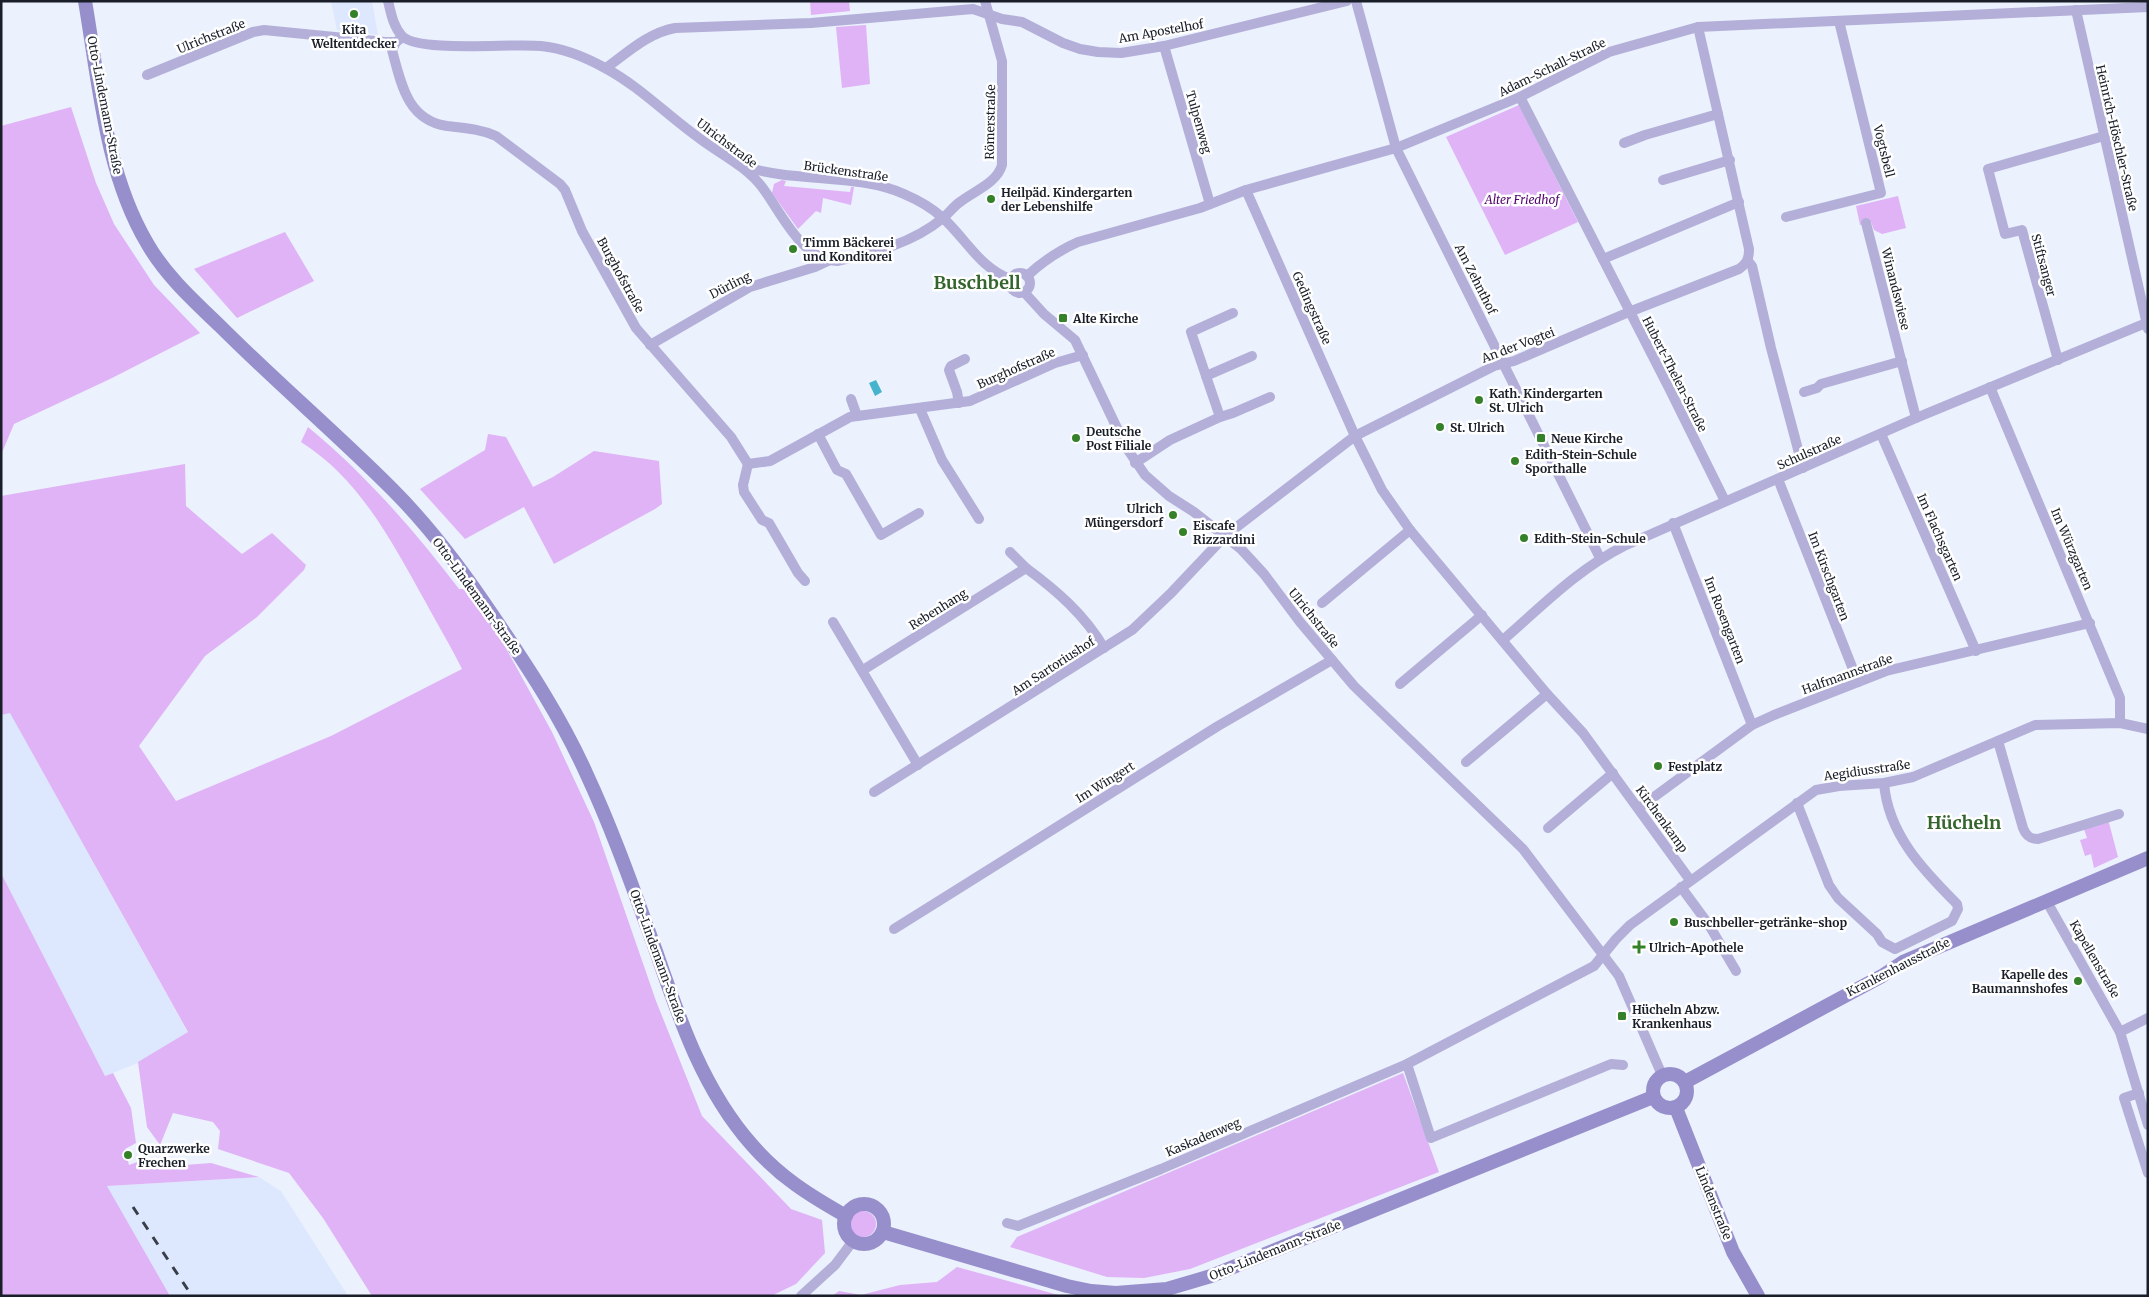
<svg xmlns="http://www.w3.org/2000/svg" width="2149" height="1297" font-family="Merriweather,serif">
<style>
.built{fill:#dde8fe}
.green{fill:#dfb3f6}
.water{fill:#47b4cd}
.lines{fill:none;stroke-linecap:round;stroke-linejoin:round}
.street{stroke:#b3afd9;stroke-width:10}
.secondary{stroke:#968fcb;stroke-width:14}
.rail{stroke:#383d47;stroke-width:3;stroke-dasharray:9 9;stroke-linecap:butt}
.poi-dot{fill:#348129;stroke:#fff;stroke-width:2}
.labels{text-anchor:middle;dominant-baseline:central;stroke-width:5;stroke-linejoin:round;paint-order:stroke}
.poi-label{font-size:12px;font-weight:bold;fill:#191e28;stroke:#fff;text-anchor:start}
.street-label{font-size:12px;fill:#191e28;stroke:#fff}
.park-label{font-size:12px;font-style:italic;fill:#53066e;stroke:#fff}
.district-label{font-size:18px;font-weight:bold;fill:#35652e;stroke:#fff}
</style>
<rect width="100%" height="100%" fill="#ebf1fd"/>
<g class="built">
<polygon points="331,1 372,1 378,35 337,30"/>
<polygon points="10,712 188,1033 138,1063 105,1076 1,873 1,715"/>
<polygon points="259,1177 281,1191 348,1296 170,1296 107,1186"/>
</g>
<g class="green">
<polygon points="810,1 849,1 850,11 811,15"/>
<polygon points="866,25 870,84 842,88 836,27"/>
<polygon points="1519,105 1578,222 1505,255 1446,137"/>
<polygon points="71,107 96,183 114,224 154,285 200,333 110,379 14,424 1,455 1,126"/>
<polygon points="782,180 786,181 784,186 850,192 851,187 854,187 851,205 823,198 821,213 816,211 798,229 772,193 774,184"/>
<polygon points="1898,196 1906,228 1882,234 1874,230 1871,222 1860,225 1856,206"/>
<polygon points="285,232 314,281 237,318 194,269"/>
<path d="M308,427C364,473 415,531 459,589H467L503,643L552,732L594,822L656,1001L702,1116L791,1209L822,1220L825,1253L796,1284L771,1296H372L323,1218L289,1173L218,1149L220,1131L213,1122L173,1113L160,1145L147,1127L138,1062L188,1032L10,713L1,715V496L185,464L186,506L242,554L272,533L306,565L304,570L257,617L205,656L139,746L176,801L331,736L462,669C451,646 437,624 425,601C392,542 360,479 301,442Z"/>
<polygon points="488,434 506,437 533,487 553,477 594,451 659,461 662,504 655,509 554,564 524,507 465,539 420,489 485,450"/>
<polygon points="2108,819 2118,857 2094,868 2091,854 2085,856 2080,840 2087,838 2084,829"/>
<polygon points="1,873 105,1076 113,1073 131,1108 136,1143 125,1149 129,1165 143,1160 159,1167 211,1163 259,1177 107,1186 170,1296 1,1296"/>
<polygon points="1403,1073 1439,1172 1190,1269 1144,1278 1107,1277 1010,1247 1017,1237"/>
<circle cx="863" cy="1224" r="13"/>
<polygon points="957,1267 1062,1296 832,1296 839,1291 861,1295 900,1285 937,1282"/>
</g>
<polygon class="water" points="876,380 882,392 875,396 869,383"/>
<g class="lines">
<g class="street">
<path d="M388,1C391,13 393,26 402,36C419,53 513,43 541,46C563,48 585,57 605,68C639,86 668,116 699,138C720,154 746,166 762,187C781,212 801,260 837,261C874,253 913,243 943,218C949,213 954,206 960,202C974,191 997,183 1002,165V61L985,1"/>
<polyline points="1356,1 1396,148 1600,558"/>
<polyline points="2076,10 2148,329"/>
<path d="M396,42L392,50C401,83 407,120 447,126C464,128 480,129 496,136L560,184L565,190L582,231L636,328L731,437L748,464L770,461L850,417L970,401L1055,363L1083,355"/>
<polyline points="1164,46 1210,204"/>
<path d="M606,68C628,52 648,33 675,28L811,23L973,9L1002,19L1022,22L1063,43L1080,49L1098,52L1121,53L1164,46L1347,1"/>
<polyline points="147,75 253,32 264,30 385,42 396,42 400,39"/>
<polyline points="1520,97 1669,388 1725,501"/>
<polyline points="1624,143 1645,135 1718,114"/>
<path d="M743,166C794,183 857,173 904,194C918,200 932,208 943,218C966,239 980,268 1010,279"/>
<polyline points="1663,180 1730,160"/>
<polyline points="1246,190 1355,436 1382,490 1410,530 1547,694 1583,733 1690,880"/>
<polyline points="1786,217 1881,193 1839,21"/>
<polyline points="1866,223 1916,418"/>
<polyline points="1603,259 1739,202"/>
<polyline points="1748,261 1752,266 1771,348 1803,468"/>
<circle cx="1020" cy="283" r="10"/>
<path d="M1027,276C1043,261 1058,251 1078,242L1200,208L1246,190L1396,148L1520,97L1609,52L1698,27L2148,7"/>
<polyline points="1024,292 1044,314 1075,340 1126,447 1145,475 1169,496 1194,512 1241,549 1264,574 1300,622 1354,686 1523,849 1619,976 1662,1075"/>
<polyline points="650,345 750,287 815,267 828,261"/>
<polyline points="2058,360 2022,230 2005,234 1988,169 2104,136"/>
<polyline points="1206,376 1252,356"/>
<polyline points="1990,387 2120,698 2120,723"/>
<polyline points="1804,392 1817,388 1821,384 1902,361"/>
<polyline points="851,399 857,416"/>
<polyline points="959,403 957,392 949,370 951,366 965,359"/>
<polyline points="920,409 942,460 979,519"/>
<polyline points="1220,417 1233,413 1270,397"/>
<polyline points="818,434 837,470 846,474 881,535 919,513"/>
<polyline points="1881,434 1976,651"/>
<polyline points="1135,463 1170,440 1220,417 1191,332 1233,313"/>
<polyline points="748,464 743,485 744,492 762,520 769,523 798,573 805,581"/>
<polyline points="1778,479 1858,682"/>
<polyline points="1673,523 1752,725"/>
<polyline points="1010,552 1026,568"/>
<polyline points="1322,603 1410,530"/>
<polyline points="833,622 918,765"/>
<path d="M1503,640C1542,606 1578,569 1624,546L1916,418L2146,323"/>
<path d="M863,670L1026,568C1056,590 1085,615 1104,648"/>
<polyline points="1400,684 1482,615"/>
<path d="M1998,741L2023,828C2026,836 2030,839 2038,839L2119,814"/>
<polyline points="1466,762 1547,694"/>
<path d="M874,792L1132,630L1172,592L1225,536L1355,436L1494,366L1514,361L1629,312L1739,269C1747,263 1749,259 1749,249L1698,27"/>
<path d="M1797,803L1829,885L1838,898L1877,934L1882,942L1895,949L1952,921L1958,909L1957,904C1923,870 1888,834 1884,783"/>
<polyline points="1639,808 1752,725 1774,715 1886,671 2090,623"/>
<polyline points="1548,828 1613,773"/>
<polyline points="1681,887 1709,925 1736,971"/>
<polyline points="2046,900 2120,1032 2148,1125"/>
<polyline points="894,929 1218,726 1332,660"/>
<polyline points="2120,1032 2148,1018"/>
<polyline points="1407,1064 1431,1138 1611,1064 1623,1065"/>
<polyline points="2139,1093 2124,1098 2148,1173"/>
<polyline points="1007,1223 1018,1226 1161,1169 1407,1064 1594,966 1616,939 1630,925 1816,790 1839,786 1884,783 1913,777 2035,725 2120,723 2148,729"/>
<polyline points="801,1296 835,1265 853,1241"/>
</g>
<g class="secondary">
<path d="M85,1C99,82 105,172 147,243C165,275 194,301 220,326C276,382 336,433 392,489C430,527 463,571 493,616C528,667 562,719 587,775C614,833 635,894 657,954C680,1021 704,1091 752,1145C780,1177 809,1195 846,1216"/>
<circle cx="1670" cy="1091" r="17"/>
<polyline points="1685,1082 1882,976 1903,962 2148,858"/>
<polyline points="1676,1108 1733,1252 1758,1296"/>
<circle cx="864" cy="1224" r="20"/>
<polyline points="883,1232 1067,1286 1091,1291 1116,1293 1167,1289 1211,1276 1653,1097"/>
</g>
<polyline class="rail" points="133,1207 192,1296"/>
</g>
<g class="poi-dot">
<circle cx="354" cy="14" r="5"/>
<circle cx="991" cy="199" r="5"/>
<circle cx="793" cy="249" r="5"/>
<rect x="1058" y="313" width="10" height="10" rx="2.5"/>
<circle cx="1479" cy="400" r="5"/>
<circle cx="1440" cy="427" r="5"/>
<circle cx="1076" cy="438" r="5"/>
<rect x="1536" y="433" width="10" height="10" rx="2.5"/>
<circle cx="1515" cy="461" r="5"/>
<circle cx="1173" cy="515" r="5"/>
<circle cx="1183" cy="532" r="5"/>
<circle cx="1524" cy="538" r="5"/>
<circle cx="1658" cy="766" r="5"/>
<circle cx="1674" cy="922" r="5"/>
<path d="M1636.5 939.5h5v5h5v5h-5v5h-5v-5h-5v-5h5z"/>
<circle cx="2078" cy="981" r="5"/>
<rect x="1617" y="1011" width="10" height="10" rx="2.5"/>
<circle cx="128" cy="1155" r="5"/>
</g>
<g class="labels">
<g class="poi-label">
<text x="354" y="29" text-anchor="middle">Kita<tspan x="354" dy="14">Weltentdecker</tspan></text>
<text x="1001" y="192">Heilpäd. Kindergarten<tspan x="1001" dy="14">der Lebenshilfe</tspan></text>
<text x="803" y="242">Timm Bäckerei<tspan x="803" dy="14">und Konditorei</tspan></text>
<text x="1073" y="318">Alte Kirche</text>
<text x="1489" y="393">Kath. Kindergarten<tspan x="1489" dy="14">St. Ulrich</tspan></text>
<text x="1450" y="427">St. Ulrich</text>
<text x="1086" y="431">Deutsche<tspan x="1086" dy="14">Post Filiale</tspan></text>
<text x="1551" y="438">Neue Kirche</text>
<text x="1525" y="454">Edith-Stein-Schule<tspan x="1525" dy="14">Sporthalle</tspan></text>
<text x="1163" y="508" text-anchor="end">Ulrich<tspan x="1163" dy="14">Müngersdorf</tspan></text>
<text x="1193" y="525">Eiscafe<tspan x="1193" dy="14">Rizzardini</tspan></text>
<text x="1534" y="538">Edith-Stein-Schule</text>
<text x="1668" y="766">Festplatz</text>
<text x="1684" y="922">Buschbeller-getränke-shop</text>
<text x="1649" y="947">Ulrich-Apothele</text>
<text x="2068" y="974" text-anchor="end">Kapelle des<tspan x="2068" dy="14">Baumannshofes</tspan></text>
<text x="1632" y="1009">Hücheln Abzw.<tspan x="1632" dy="14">Krankenhaus</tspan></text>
<text x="138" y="1148">Quarzwerke<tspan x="138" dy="14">Frechen</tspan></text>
</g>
<g class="street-label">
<text transform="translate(1161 31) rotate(-10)">Am Apostelhof</text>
<text transform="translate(211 36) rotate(-22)">Ulrichstraße</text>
<text transform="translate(1552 67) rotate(-26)">Adam-Schall-Straße</text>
<text transform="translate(105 105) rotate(79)">Otto-Lindemann-Straße</text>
<text transform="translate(990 122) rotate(-89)">Römerstraße</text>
<text transform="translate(1199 122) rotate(74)">Tulpenweg</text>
<text transform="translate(2117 138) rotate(77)">Heinrich-Höschler-Straße</text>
<text transform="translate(727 143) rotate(37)">Ulrichstraße</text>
<text transform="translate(1884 151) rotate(76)">Vogtsbell</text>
<text transform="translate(846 171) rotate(8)">Brückenstraße</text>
<text transform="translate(2044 265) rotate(75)">Stiftsanger</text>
<text transform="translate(621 275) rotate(61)">Burghofstraße</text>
<text transform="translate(1476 279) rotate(63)">Am Zehnthof</text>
<text transform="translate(730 285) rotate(-27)">Dürling</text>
<text transform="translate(1896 289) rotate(76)">Winandswiese</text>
<text transform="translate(1312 308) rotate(66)">Gedingstraße</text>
<text transform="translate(1518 345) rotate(-21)">An der Vogtei</text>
<text transform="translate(1016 368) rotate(-24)">Burghofstraße</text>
<text transform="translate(1675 374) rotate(63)">Hubert-Thelen-Straße</text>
<text transform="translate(1809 452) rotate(-24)">Schulstraße</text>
<text transform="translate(1940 537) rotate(66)">Im Flachsgarten</text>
<text transform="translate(2072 549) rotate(67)">Im Würzgarten</text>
<text transform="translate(1829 576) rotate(69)">Im Kirschgarten</text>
<text transform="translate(477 596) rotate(54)">Otto-Lindemann-Straße</text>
<text transform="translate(938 609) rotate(-32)">Rebenhang</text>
<text transform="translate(1314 618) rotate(51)">Ulrichstraße</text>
<text transform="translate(1725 620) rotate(69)">Im Rosengarten</text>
<text transform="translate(1053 666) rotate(-33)">Am Sartoriushof</text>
<text transform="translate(1847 674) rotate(-20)">Halfmannstraße</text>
<text transform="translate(1867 770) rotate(-8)">Aegidiusstraße</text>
<text transform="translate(1105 782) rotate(-32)">Im Wingert</text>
<text transform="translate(1662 819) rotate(54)">Kirchenkamp</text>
<text transform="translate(658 956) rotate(70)">Otto-Lindemann-Straße</text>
<text transform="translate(2095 959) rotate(60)">Kapellenstraße</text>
<text transform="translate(1898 967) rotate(-27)">Krankenhausstraße</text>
<text transform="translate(1203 1137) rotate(-23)">Kaskadenweg</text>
<text transform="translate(1714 1203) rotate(68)">Lindenstraße</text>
<text transform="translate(1275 1250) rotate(-22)">Otto-Lindemann-Straße</text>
</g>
<g class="park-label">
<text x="1522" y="199">Alter Friedhof</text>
</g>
<g class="district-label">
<text x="977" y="282">Buschbell</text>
<text x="1964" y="822">Hücheln</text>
</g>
</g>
<rect width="2149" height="1297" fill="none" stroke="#191e28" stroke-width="5"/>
</svg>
